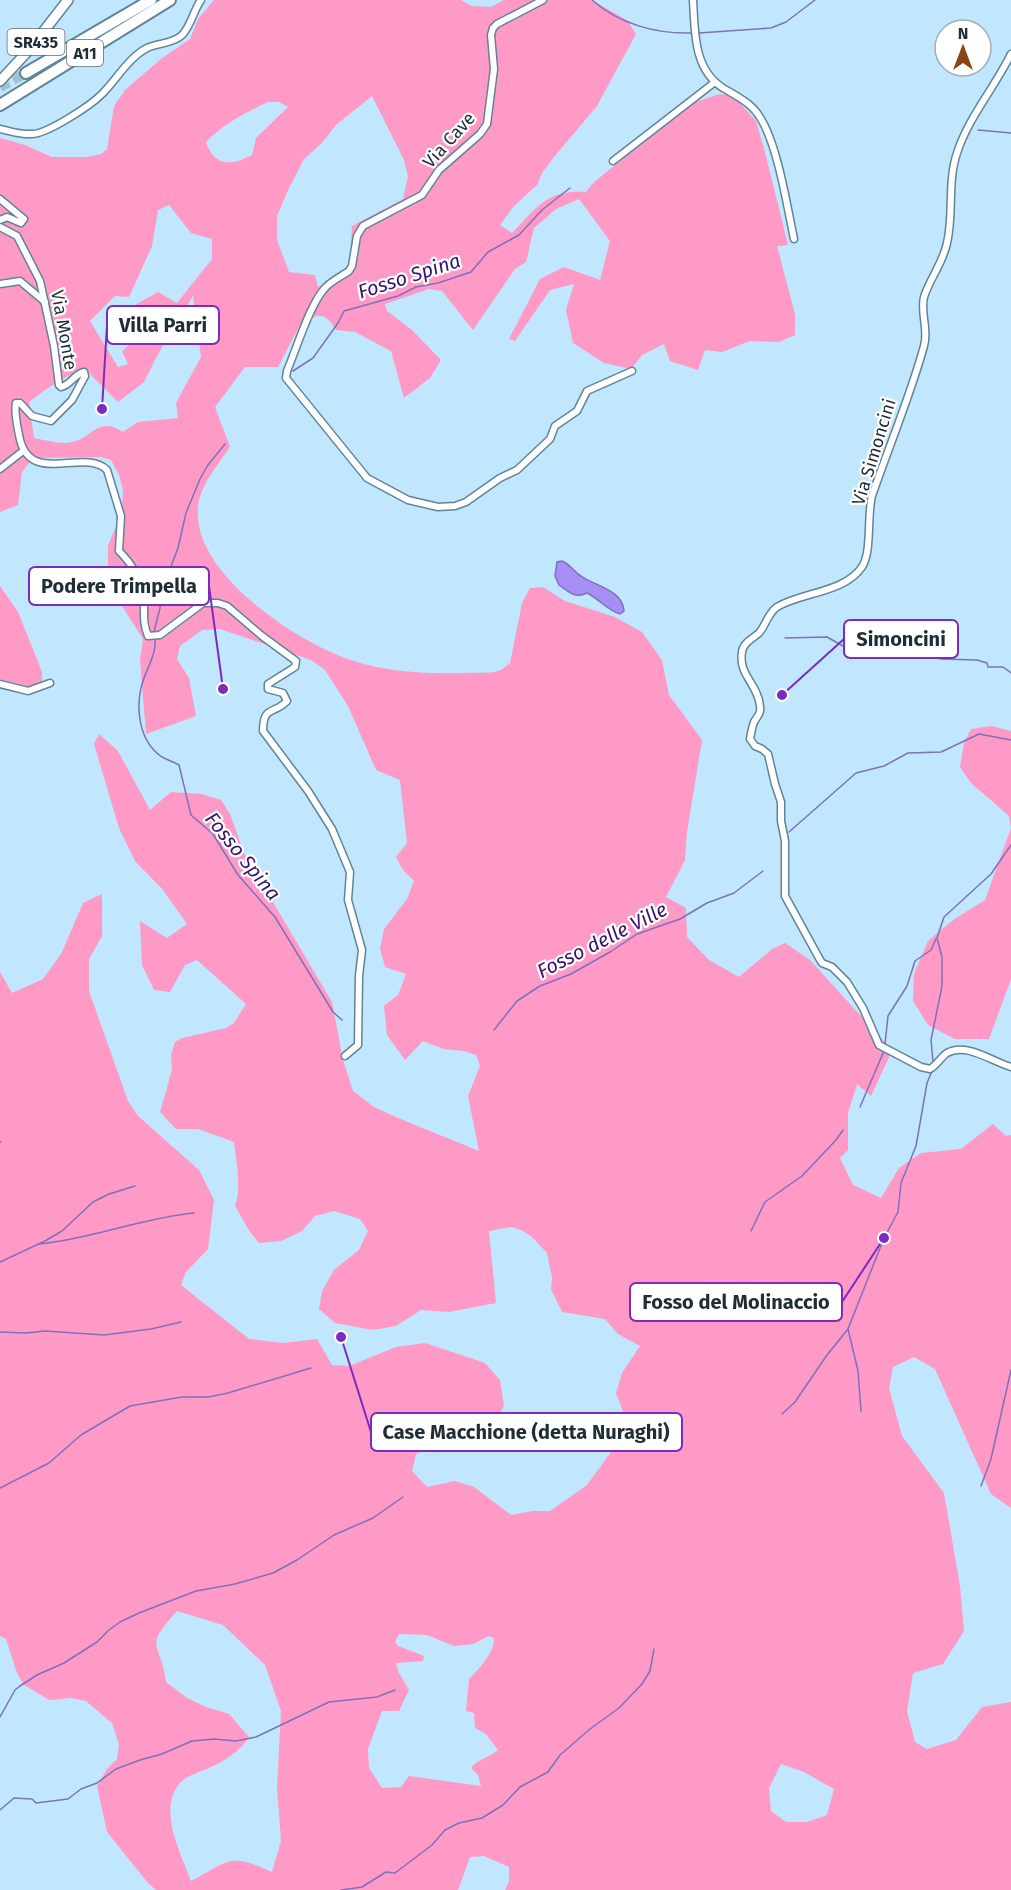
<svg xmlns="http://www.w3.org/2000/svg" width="1011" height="1890" font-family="'Fira Sans',sans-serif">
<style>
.green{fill:#ff99c5;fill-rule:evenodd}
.water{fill:#a78ef4;stroke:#7e71bb;stroke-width:1.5}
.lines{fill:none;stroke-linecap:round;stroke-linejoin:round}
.stream{stroke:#7e71bb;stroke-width:1.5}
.motorway-tunnel{stroke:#a0c2d5;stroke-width:10;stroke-dasharray:10 5;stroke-linecap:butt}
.minor-casing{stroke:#608498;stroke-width:9}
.primary-casing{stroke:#608498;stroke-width:12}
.motorway-casing{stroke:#608498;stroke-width:14}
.minor{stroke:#fff;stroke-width:6}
.primary{stroke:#fff;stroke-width:9}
.motorway{stroke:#fff;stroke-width:10}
.labels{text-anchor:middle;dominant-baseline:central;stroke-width:4.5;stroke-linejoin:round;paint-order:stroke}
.shield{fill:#fff;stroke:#626d72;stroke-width:1.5}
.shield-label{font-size:16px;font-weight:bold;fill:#1f2e36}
.street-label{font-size:18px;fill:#1f2e36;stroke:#fff}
.water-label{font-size:20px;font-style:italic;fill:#35136d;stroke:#fff}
.leader{fill:none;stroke:#7b2cbf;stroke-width:2}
.callout-dot{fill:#7b2cbf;stroke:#fff;stroke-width:2}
.callout{fill:#fff;stroke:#7b2cbf;stroke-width:2}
.callout-label{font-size:20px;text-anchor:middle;font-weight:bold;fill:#1f2e36}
</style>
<rect width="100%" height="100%" fill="#c0e7fd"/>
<g class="green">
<path d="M214,0H461L472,6L491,7L504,0H592L628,21L636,34L597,106L554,157L542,173L537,185L513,207L500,225L512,233C538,207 546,190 586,192L593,183L682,111L695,102L720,94L726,95L738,101L756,121L766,156L788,245L777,246L795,314V335L779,342L750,341L722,352L705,350L698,370L670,361L664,344L642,355L631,369L604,363L573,343L566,310L574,284L550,290L515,341L509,339L540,279L564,267L600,280L610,241L579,199L556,209L534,228L526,262L515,269L473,330L442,291L429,289L385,304L387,311L412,330L441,360L430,378L404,398L391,351L355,332L336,330C325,312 321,314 302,321L278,367H245L215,407L230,447C218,465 200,485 198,507C191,573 299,644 354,661C388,672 426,674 462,673C473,672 488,674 498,671C502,670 506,666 510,663L522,603L530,588L543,587L565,601L615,617L642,632L662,660L669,695L702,740L687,832L685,860L666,897L686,908L687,937L709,960L739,977L772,949L785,943L810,960L889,1047V1057L871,1096L857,1084L848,1113V1150L840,1158L853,1185L881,1198L899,1168L921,1153L961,1149L993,1124L1006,1136L1011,1135V1508L991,1494L935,1369L914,1357L893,1367L889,1388L902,1436L944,1493L960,1586L964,1631L943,1664L913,1673L907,1711L915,1742L927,1749L956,1740L982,1707L1011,1702V1890H505L509,1881V1867L484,1856L470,1857L458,1890H156L148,1883L107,1832L97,1786L107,1769L117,1759L119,1744L112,1723L86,1701L71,1698L49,1700L23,1684L17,1673L6,1639L0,1636V972L12,993L43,979L61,954L83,903L102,894V936L89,959V991L128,1101L138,1116L199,1170L214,1200L208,1249L186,1272L181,1285L249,1339L283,1343L317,1339L332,1365L349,1366L396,1347L425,1343L485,1363L500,1380L504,1406L497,1418L481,1427L416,1454L412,1471L427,1487L455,1481L474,1487L511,1515L533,1511H550L587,1485L616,1445L626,1419L616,1393L622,1373L640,1346L618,1334L605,1319L562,1312L551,1289L552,1277L547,1253L531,1236L521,1230L511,1227L489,1231L496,1303L449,1312L421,1310L396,1326L373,1330L335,1323L319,1309L322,1291L334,1270L359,1250L368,1231L360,1219L334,1211L315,1216L302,1231L281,1241L259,1243L250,1232L235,1206C242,1186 236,1163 234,1142L198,1129H176L160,1112L172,1070L171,1055L175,1042L182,1038L226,1028L234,1023L246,1004L197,960L185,965L170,992L154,990L142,965L140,921L167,938L187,924L163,890L135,861L119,828L94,744L99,734L118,751L150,810L171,792L201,794L221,800L230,814L244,853L332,1002L343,1060L353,1091L374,1107L398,1118L479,1151L468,1096L480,1066L476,1055L464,1051L444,1049L423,1041L405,1060L387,1035L384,1006L398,995L406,974L385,967L380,948L384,929L407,899L414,881L403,870L396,857L407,843L400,780L376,770L348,706L325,670L311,660L220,629L202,630L180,646L177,659L189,678L196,716L146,734L140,660L143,639L122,606L108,569V546L122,510L123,490L119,475L111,460L101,457L33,458L22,472L18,505L0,512V138L25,145L52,157H87L101,154L107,149L114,106L125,90L161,59L190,39L198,19ZM372,96L404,160L408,177L403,199L352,226C349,267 356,266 318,287L315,275L289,272L277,240V216L289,188L304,159L322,143L336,125ZM268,102H279L288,107L256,138L252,155C232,166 214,167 206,142C223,124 246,112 268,102ZM169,205L191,233L212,239V259L177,303L158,292L135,305L145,330L122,351L128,364L118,367L90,321L115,296L129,297L152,246L158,210ZM193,296L201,357L176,403L178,418L138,422L123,432C97,416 95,437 72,442C62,445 45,440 34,438L29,402C46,389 64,376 85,369L118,402L144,382L158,354ZM177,1611L223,1625L265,1665L281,1711L277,1788L281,1841L272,1872C228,1852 230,1861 191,1881C181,1854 157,1809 180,1783C186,1776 201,1771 209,1768C224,1761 241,1751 249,1737L229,1714L206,1707L187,1698L166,1682C161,1640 142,1650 177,1611ZM399,1634L427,1635L454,1646L473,1644L489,1636L494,1638C495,1652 479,1669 469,1679L466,1711L474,1713L475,1728L486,1734L498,1750C490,1757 476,1760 471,1768L478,1775L481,1786L409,1776L401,1787L382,1788L369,1768L368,1749L382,1711H399L409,1690L399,1673L396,1663L423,1661L424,1656L398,1646L395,1642ZM781,1764L804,1772L834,1789L827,1815L807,1822H786L771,1811L769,1788Z"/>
<path d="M0,586L18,612L42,672V681C30,695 15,683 0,680Z"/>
<polygon points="991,726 1011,731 1011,979 989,1039 955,1039 928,1025 913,1001 914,974 928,941 953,920 985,900 1011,828 1009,816 971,783 960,767 964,743 971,729"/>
</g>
<path class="water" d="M562,561C570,564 573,571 581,576C595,586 623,590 624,611L620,614C607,610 599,599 587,593C575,599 569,592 559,585L555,576L557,562Z"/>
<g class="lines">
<g class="stream">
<path d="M592,0C619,24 656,34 692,33"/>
<polyline points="699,33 771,28 786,22 815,0"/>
<polyline points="978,130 1011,133"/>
<polyline points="293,371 313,358 338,323 344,311 398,296 416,287 438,283 471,272 488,252 519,235 542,210 570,188"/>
<polyline points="154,632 160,608 161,593 178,548 186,513 200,479 208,465 225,444"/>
<path d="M155,637C157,653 148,666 143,681C135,706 138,741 162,757C167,760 174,762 179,765L191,815L213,834L238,875L275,917L333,1012L342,1020"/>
<polyline points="785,638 827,637 850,650 862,652 882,646 899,646 941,659 977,660 987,663 988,667 1003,667 1011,673"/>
<polyline points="789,832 856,773 884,766 908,753 941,752 979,734 1011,740"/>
<polyline points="494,1030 517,1001 540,986 571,974 610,952 637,934 680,919 707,903 734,893 763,871"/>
<polyline points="885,1044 888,1016 907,986 915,961 931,950 936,939"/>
<polyline points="933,1062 931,1040 942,986 942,957 937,938 944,917 991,874 1011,845"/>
<polyline points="860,1107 884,1051"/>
<polyline points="0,1142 1,1142"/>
<polyline points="751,1231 765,1202 802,1176 836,1140 843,1130"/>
<path d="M39,1244C92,1239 141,1218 194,1213"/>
<polyline points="0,1262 45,1241 62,1231 93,1202 109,1194 135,1186"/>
<polyline points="848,1329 858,1371 861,1411"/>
<polyline points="0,1332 26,1333 45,1331 104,1335 151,1329 181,1322"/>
<polyline points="782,1414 795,1402 827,1355 848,1329 884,1238 898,1212 901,1183 916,1146 927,1083 932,1071"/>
<polyline points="981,1486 991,1459 1011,1370"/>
<polyline points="0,1488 49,1463 81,1435 130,1406 182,1397 208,1397 228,1393 311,1368"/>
<polyline points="0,1717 15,1690 20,1686 37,1675 64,1663 97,1642 109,1630 120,1622 139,1613 196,1591 235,1584 273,1573 297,1560 334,1535 373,1518 403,1497"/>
<polyline points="0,1810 14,1798 32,1799 36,1803 68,1799 81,1789 97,1783 116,1769 140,1760 162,1754 192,1741 214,1739 236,1741 256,1737 329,1702 377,1697 395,1690"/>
<polyline points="341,1890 362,1887 386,1872 395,1873 432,1845 445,1830 459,1823 482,1818 503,1805 520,1787 548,1772 560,1755 590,1729 619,1708 642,1684 650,1671 654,1649"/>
</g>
<polyline class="motorway-tunnel" points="0,87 26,73"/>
<g class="minor-casing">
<g id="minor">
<path d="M543,0L497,24L493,28L491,35L494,69L487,124L480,134L439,170L422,195L363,226L357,236L352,266L349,271C342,276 333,280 326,287C311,301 296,350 287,371L286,378L367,478L408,500L438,507L455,506L466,502L500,478L517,470L550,439L555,426L577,411L587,391L632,371"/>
<path d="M693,0C695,31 693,69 723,88C738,97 752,103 761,119C778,147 787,206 794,239"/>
<path d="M1011,54C995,87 968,118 957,153C947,183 954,214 947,243C943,263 930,278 924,297C920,314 929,329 924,346C910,397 889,446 872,496C867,514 872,552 862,567C844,593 802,592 777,607C768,613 766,625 759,633C752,639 743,643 742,652C738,675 758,684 760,706C761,714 758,715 754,722C752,727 751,734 750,739L755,746L762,749L768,754L775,784L781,802V821L785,841V896L819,958L822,963L832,967L847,982L863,1008L879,1045L921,1067L930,1069C937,1065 941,1057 947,1053C966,1042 993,1062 1011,1067"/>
<path d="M0,129C10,131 21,135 32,134C47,134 90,106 102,94C117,79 128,58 147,48C158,43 171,44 181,36C191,27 193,11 201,0"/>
<polyline points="613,161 715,82"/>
<polyline points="0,199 24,219 21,223 7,217 0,220"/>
<path d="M0,227L17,236L40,281L54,346L59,385L61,387C71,385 74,374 84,372L85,376L72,400L51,421L32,416L20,403H16C14,412 17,425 19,435C28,488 83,447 107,470L121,516L119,551C131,563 140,576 143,593C146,610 141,619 148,636L160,635L203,603H218L227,606L262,636L296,661L295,667L268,684V689L283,693L287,701C274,715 263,705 263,731L308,791L332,829L350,872L348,900L362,950L359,976L358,1045L345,1056"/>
<polyline points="0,284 20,281 45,302"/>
<polyline points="0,469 23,451"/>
<polyline points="0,684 28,691 50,683"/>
</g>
</g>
<g class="primary-casing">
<polyline id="primary" points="0,81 29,50 68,0"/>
</g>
<g class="motorway-casing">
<g id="motorway">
<polyline points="26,73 151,0"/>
<polyline points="0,105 170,0"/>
</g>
</g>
<use href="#minor" class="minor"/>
<use href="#primary" class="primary"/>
<use href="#motorway" class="motorway"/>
</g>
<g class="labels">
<g class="shield">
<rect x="7.5" y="29" width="57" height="26" rx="4.5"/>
<rect x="67" y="40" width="36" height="26" rx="4.5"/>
</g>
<g class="shield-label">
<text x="36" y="42">SR435</text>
<text x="85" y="53">A11</text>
</g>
<g class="street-label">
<text transform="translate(449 140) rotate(-48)">Via Cave</text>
<text transform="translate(64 330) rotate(80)">Via Monte</text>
<text transform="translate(874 452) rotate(-73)">Via Simoncini</text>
</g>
<g class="water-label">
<text transform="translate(409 276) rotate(-18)">Fosso Spina</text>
<text transform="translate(243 856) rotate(51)">Fosso Spina</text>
<text transform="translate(602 940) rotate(-27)">Fosso delle Ville</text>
</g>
</g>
<path class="leader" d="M102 409L107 325M223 689L209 586M782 695L844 639M884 1238L842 1302M341 1337L371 1432"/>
<g class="callout-dot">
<circle cx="102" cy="409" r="6"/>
<circle cx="223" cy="689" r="6"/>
<circle cx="782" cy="695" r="6"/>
<circle cx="884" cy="1238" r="6"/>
<circle cx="341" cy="1337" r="6"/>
</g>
<g class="callout">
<rect x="107" y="306" width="112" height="38" rx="6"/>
<rect x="29" y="567" width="180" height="38" rx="6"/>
<rect x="844" y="620" width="114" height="38" rx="6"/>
<rect x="630" y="1283" width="212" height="38" rx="6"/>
<rect x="371" y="1413" width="311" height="38" rx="6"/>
</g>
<g class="callout-label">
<text x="163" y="332">Villa Parri</text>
<text x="119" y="593">Podere Trimpella</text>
<text x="901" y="646">Simoncini</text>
<text x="736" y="1309">Fosso del Molinaccio</text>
<text x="526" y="1439">Case Macchione (detta Nuraghi)</text>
</g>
<g transform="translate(963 48)"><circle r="28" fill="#ffffff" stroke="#a5abaf" stroke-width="1.5"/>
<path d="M0-4.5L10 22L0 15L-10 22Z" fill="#884613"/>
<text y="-9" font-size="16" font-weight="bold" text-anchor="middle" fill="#1f2e36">N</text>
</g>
</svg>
